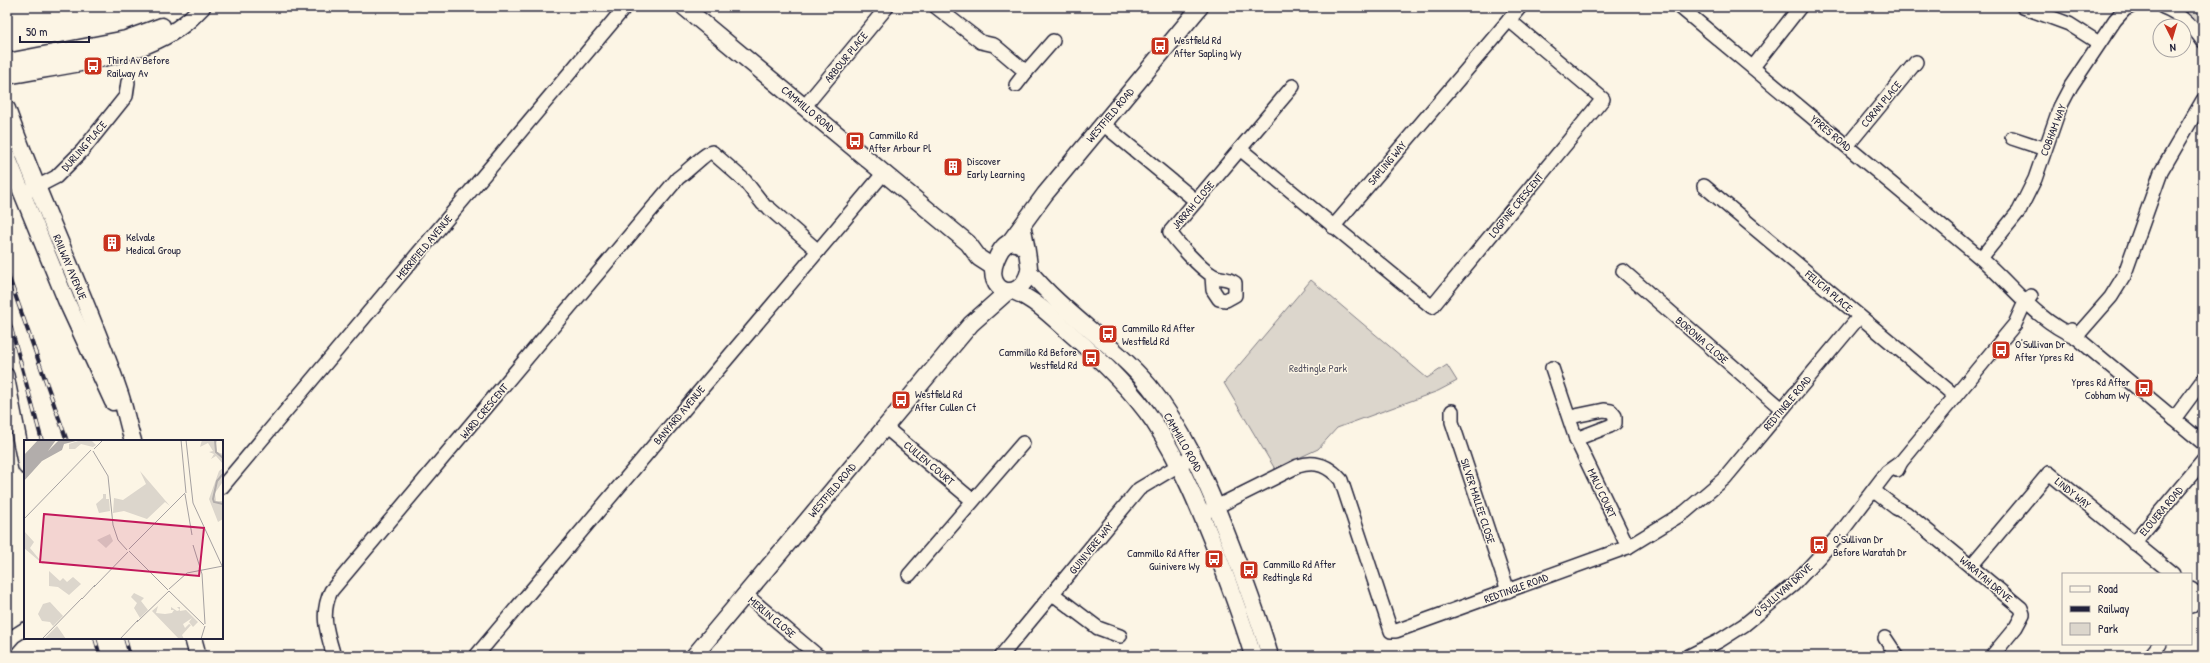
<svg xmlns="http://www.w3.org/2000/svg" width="2210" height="663" font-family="'Patrick Hand',sans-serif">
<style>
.green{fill:#dcd6cc;stroke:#7f7c84}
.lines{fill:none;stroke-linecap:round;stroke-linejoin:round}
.minor-casing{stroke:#22223b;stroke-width:16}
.major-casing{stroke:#22223b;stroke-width:19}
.minor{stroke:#fcf5e5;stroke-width:13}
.major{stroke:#fcf5e5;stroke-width:16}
.rail-casing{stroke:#22223b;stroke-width:4}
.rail{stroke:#fcf5e5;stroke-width:2.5;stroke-dasharray:8;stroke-linecap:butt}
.labels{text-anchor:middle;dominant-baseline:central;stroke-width:3;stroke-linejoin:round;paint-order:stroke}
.poi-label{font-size:11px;fill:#22223b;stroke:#fcf5e5;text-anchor:start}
.street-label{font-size:11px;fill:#22223b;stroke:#fcf5e5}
.park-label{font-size:11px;fill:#504f5f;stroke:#fcf5e5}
.inset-river{fill:none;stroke:#b2adab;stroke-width:2}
.inset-road{fill:none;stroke:#a5a1a1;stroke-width:1}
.view{fill:#c2185b;fill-opacity:0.15;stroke:#c2185b;stroke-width:2}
.inset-edge{fill:none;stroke:#22223b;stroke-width:2}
</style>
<rect width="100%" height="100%" fill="#fcf5e5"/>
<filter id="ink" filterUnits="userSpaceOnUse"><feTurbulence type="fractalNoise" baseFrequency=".025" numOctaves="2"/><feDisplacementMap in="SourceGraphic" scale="8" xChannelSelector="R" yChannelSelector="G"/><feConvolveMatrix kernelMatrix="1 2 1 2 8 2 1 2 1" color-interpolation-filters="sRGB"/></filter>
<g filter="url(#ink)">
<g class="green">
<polygon points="2182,7 2198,7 2203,11 2203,26"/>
<polygon points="1311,280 1427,378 1447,365 1457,381 1438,391 1337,428 1318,449 1275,469 1224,383"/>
</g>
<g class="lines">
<g class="minor-casing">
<g id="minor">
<polyline points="936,7 981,42 994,45 1026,72 1053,41"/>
<path d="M1680,7C1779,90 1878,172 1977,255C2010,282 2035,320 2076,337"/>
<polyline points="2023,7 2069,24 2099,43"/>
<path d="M2163,7C2179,13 2193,27 2203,41"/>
<polyline points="1753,67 1800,7"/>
<polyline points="1016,85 1026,72"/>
<polyline points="805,106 887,7"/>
<polyline points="1103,124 1196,201"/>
<polyline points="2012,138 2045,149"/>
<polyline points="1847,146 1916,62"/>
<polyline points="1240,149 1432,307 1603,99 1509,20"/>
<polyline points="1704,186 1955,396"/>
<polyline points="29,191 56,177 82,151 126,96 128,82"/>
<polyline points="769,208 818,251"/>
<polyline points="1333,227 1520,7"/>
<polyline points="1981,258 2019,211 2035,179 2060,107 2071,86 2115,20 2125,9 2130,7"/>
<polyline points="1623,271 1782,409"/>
<path d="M1212,276L1213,290L1219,299L1226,300L1235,295V283C1226,276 1219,280 1212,275C1201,269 1177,243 1170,232L1293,86"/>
<polyline points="2071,330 2076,337 2203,443"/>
<polyline points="2076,337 2111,297 2124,276 2161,172 2203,100"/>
<polyline points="1552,368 1576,439 1628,547"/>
<polyline points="7,375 25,467"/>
<polyline points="1452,411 1452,422 1508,591"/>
<polyline points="1570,417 1604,410 1611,411 1615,416 1615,423 1610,426 1576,439"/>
<polyline points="2174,419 2203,380"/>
<polyline points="885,427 972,500"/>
<polyline points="1897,470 1901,462 2015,324 2025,302 2031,296"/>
<polyline points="222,487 625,7"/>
<polyline points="1874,491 1896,508 1906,513 2021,608 2023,614 2016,627 1992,656"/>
<path d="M1202,514L1298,466C1316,460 1329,466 1341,480L1391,631H1396L1628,547L1685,512L1725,478L1859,317"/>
<polyline points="2134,543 2203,461"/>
<polyline points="1971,566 2049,473 2173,574"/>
<polyline points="909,575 1023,443"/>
<polyline points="2191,589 2203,599"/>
<polyline points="745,594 818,656"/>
<polyline points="1053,594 1098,628 1120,636"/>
<polyline points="2191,606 2199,596"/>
<polyline points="1885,638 1897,656"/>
<polyline points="7,644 14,636 25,629"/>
<path d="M334,656C327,633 320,614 331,591L678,178C686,173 706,152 712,152L745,181L763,204"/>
<polyline points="476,656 883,174"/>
<polyline points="1001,656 1139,489 1194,456"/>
<polyline points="1689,656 1719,641 1744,625 1793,585 1839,535 1887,472 1901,462"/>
<polyline points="2150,656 2160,644"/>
</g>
</g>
<g class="major-casing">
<g id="major">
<polyline points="684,7 968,243 979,258 993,267"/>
<polyline points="7,62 126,39 162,26"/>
<path d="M7,76C62,65 140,59 184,24C191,19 196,13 202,7"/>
<path d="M7,109C41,205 87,297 120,394C125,409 128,425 133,441"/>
<polyline points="7,156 66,300 113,402"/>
<path d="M1022,226C1024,232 1030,267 1029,271C1020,305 983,292 996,260C999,252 1003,244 1011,242L1020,244L1025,249"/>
<polyline points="1009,243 1045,194 1200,7"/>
<path d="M1029,271C1064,314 1113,343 1149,386C1183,428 1205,478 1224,527C1241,570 1257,612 1270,656"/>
<path d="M1013,291C1036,300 1053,318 1071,334C1101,360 1131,389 1154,422C1181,463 1199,508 1217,553C1230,587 1243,621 1253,656"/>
<polyline points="193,638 198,656"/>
<polyline points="694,656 971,324 1007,292"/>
</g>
</g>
<use href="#minor" class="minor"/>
<use href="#major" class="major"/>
<g class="rail-casing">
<g id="rail">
<polyline points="7,272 67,441"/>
<polyline points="7,313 42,441"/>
<polyline points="95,638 100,656"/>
<polyline points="125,638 130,656"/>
</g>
</g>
<use href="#rail" class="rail"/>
</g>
</g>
<defs>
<g id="bus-square" transform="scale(1)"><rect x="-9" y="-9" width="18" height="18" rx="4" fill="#c8321e" stroke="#fcf5e5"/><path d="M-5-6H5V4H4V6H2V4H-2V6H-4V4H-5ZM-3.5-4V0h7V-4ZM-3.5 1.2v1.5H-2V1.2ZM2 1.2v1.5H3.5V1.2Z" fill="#fff"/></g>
<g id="building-square" transform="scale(1)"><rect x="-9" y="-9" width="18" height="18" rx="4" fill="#c8321e" stroke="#fcf5e5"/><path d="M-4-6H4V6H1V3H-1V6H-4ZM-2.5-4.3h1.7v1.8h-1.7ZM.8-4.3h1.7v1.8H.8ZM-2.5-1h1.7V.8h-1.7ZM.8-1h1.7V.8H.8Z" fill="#fff"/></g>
</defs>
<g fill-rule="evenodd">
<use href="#bus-square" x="1160" y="46"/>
<use href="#bus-square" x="93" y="66"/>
<use href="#bus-square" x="855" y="141"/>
<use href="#building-square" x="953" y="167"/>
<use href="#building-square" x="112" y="243"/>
<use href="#bus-square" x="1108" y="334"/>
<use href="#bus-square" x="2001" y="350"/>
<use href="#bus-square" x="1091" y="358"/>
<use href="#bus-square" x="2144" y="388"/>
<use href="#bus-square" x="901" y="400"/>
<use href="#bus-square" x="1819" y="545"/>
<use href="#bus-square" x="1214" y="559"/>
<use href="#bus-square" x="1249" y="570"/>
</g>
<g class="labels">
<g class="poi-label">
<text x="1174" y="40">Westfield Rd<tspan x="1174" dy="13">After Sapling Wy</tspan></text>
<text x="107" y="60">Third Av Before<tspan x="107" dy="13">Railway Av</tspan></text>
<text x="869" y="135">Cammillo Rd<tspan x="869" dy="13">After Arbour Pl</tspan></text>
<text x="967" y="161">Discover<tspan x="967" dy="13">Early Learning</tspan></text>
<text x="126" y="237">Kelvale<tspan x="126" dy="13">Medical Group</tspan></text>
<text x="1122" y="328">Cammillo Rd After<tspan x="1122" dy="13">Westfield Rd</tspan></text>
<text x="2015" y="344">O'Sullivan Dr<tspan x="2015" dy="13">After Ypres Rd</tspan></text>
<text x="1077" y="352" text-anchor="end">Cammillo Rd Before<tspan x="1077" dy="13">Westfield Rd</tspan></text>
<text x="2130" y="382" text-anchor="end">Ypres Rd After<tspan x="2130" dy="13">Cobham Wy</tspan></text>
<text x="915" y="394">Westfield Rd<tspan x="915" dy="13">After Cullen Ct</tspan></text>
<text x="1833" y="539">O'Sullivan Dr<tspan x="1833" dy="13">Before Waratah Dr</tspan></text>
<text x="1200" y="553" text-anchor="end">Cammillo Rd After<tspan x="1200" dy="13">Guinivere Wy</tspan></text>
<text x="1263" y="564">Cammillo Rd After<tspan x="1263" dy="13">Redtingle Rd</tspan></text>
</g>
<g class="street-label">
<text transform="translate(846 57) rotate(-51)">ARBOUR PLACE</text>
<text transform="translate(1881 104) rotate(-50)">CORAN PLACE</text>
<text transform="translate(808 109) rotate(40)">CAMMILLO ROAD</text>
<text transform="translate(1110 115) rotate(-50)">WESTFIELD ROAD</text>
<text transform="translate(2053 130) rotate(-69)">COBHAM WAY</text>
<text transform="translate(1831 133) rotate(40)">YPRES ROAD</text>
<text transform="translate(84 146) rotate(-49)">DURLING PLACE</text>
<text transform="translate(1387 163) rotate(-50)">SAPLING WAY</text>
<text transform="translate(1193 205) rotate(-50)">JARRAH CLOSE</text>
<text transform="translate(1516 205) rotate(-51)">LOGPINE CRESCENT</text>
<text transform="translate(424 247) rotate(-50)">MERRIFIELD AVENUE</text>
<text transform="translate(70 267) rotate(67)">RAILWAY AVENUE</text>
<text transform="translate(1829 291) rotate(40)">FELICIA PLACE</text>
<text transform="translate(1702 340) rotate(41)">BORONIA CLOSE</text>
<text transform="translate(1787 403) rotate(-50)">REDTINGLE ROAD</text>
<text transform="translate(484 411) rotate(-50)">WARD CRESCENT</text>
<text transform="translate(679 415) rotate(-50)">BANYARD AVENUE</text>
<text transform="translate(1183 442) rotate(60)">CAMMILLO ROAD</text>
<text transform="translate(929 463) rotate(40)">CULLEN COURT</text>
<text transform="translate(832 490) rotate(-50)">WESTFIELD ROAD</text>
<text transform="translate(1602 493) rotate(65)">MALU COURT</text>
<text transform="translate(2073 493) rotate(39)">LINDY WAY</text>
<text transform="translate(1478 501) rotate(72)">SILVER MALLEE CLOSE</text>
<text transform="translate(2161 511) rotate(-50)">ELOUERA ROAD</text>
<text transform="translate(1091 548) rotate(-51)">GUINIVERE WAY</text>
<text transform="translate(1986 579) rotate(40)">WARATAH DRIVE</text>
<text transform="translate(1516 588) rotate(-20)">REDTINGLE ROAD</text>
<text transform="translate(1783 590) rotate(-42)">O'SULLIVAN DRIVE</text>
<text transform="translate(772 617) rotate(40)">MERLIN CLOSE</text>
</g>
<g class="park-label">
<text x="1318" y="368">Redtingle Park</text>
</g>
</g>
<g transform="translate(24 440)">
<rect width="199" height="199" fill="#fcf5e5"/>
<path d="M57,0H67L72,5L69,7L57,4L51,9H45V4ZM178,0H194L191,4L193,12L199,14V24L192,16L187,19L190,14L185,12L189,11L184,3L176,7ZM199,28L198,43L191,53L192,61H199V79L194,82L185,59L195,31ZM116,31L146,66L141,62L123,79L100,71L89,73L90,58L99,60L122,44ZM79,54H82V59H85L86,71L75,73L72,64L79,58ZM0,91L10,102L6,108L20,125L0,108ZM86,94L89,101L82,108L73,100ZM25,131L36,141L39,138L43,142L49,137L57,144L45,155L34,147L25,146ZM110,153L120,158L117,161L124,170L116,178L110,168L113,163L107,157ZM26,162L39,176L29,186L26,182L18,181L14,174L19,164ZM134,166L132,173L141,174L148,173L150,170H147V167L153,171L156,170L153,167H156V171L162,170L174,182L169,187L165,182L168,178L159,184L161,188L165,184L167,185L158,195L160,199H155L128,171ZM33,186L42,199H20Z" fill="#dcd6cc"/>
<path d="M14,0H32L24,11L35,0H56L40,4L38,10L18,21L0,41V15Z" fill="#b2adab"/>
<path class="inset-river" d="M191,0L192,12L199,18M199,34L193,41L189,59L190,62L199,64"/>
<path class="inset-road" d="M157,0L162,53M162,0L169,63L199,128M70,9L79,0M69,11L84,36L89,85L94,100L103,110M161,54L168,95M0,79L67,10M169,105L178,134L181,184M105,109L161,53M105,111L144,150M70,147L104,112M145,149L163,133L199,126M145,151L180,185M58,159L71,145M113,182L145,151M18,199L58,158M96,199L114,180M177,199L181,186"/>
<path class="view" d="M20,74L180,88L175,136L16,122Z"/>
<rect width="199" height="199" class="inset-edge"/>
</g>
<rect width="2210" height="663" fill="none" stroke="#fcf5e5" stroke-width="24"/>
<rect x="12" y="12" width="2186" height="639" fill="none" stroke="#22223b" stroke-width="1.5" filter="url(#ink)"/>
<rect x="2062" y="573" width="130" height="72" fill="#fcf5e5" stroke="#a5a1a1"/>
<rect x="2070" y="586" width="20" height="6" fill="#fcf5e5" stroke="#a5a1a1"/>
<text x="2098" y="593" font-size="12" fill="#22223b">Road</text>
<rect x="2070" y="606" width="20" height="6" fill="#22223b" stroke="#a5a1a1"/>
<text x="2098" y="613" font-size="12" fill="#22223b">Railway</text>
<rect x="2070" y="623" width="20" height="12" fill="#dcd6cc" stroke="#a5a1a1"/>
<text x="2098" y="633" font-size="12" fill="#22223b">Park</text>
<g transform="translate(2172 38) rotate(175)"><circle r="19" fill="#fcf5e5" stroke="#a5a1a1"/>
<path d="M0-3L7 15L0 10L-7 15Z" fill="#c8321e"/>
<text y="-6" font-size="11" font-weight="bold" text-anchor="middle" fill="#22223b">N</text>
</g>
<path d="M20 36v6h69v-6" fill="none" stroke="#22223b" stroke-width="2"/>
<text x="26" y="36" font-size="12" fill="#22223b" stroke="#fcf5e5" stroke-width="3" paint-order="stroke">50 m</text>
</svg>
